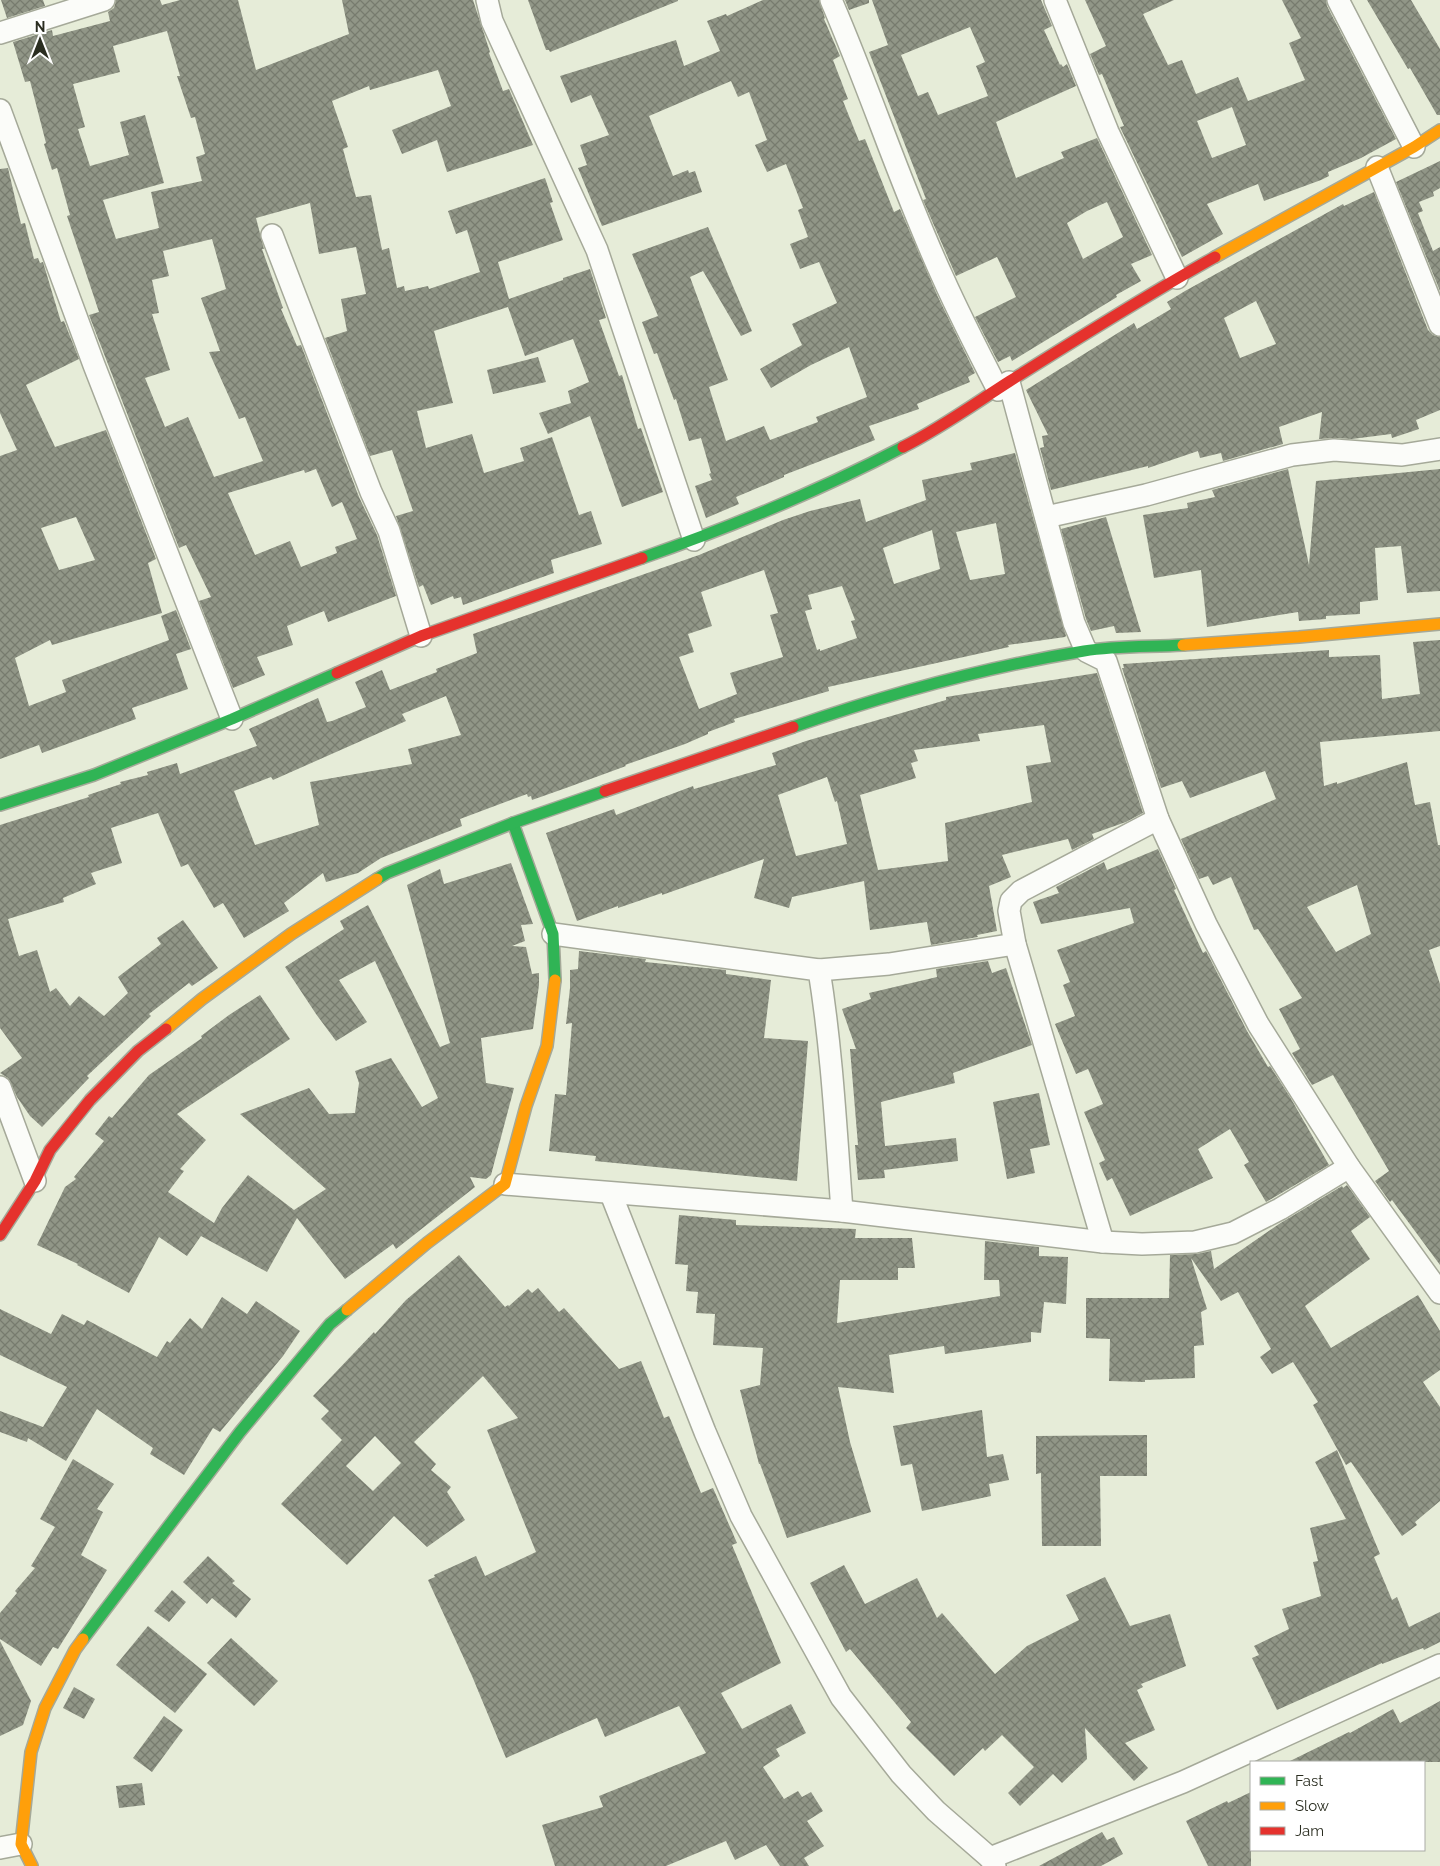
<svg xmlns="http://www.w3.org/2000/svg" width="1440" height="1866" font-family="Raleway,sans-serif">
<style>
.building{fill:url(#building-cross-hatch);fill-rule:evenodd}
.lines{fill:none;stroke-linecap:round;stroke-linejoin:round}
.street-casing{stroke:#a5a999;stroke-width:24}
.fast-casing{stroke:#a5a999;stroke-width:14}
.slow-casing{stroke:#a5a999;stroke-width:14}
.jam-casing{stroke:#a5a999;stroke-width:14}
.street{stroke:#fbfcf9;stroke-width:21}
.fast{stroke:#30b455;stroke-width:11}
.slow{stroke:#ff9f0a;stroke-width:11}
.jam{stroke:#e5322d;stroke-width:11}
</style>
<defs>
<pattern id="building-cross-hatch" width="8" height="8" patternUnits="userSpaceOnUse" patternTransform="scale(1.25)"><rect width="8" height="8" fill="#919687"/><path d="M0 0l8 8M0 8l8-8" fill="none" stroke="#777b6e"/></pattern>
</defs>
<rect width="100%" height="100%" fill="#e6ecd8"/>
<g class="building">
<polygon points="1,0 43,0 45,6 7,18"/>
<path d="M116,0H160L162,5L180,0H238L256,70L349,34L342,0H473L490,52L489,53L503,91L509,89L533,145L447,172L437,140L402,154L392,130L451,106L438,70L370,90L369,86L332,101L348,147L343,149L356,197L371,195L382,250L389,248L397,288L404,286L405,291L428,286L429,289L480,272L467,230L456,234L448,211L545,178L553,202L550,203L563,240L498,262L509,299L563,280V278L590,269L606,318L599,320L619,376L622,375L638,429L641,428L663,492L622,507L590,416L548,434L539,413L571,403L568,391L589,382L573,339L525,356L508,307L434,331L453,403L417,411L426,448L472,434L484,473L524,461L520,448L552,437L579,515L591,511L602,544L551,560L554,573L463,605L461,597L454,599L453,596L431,605L423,585L419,587L396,516L413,511L392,450L370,456L325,338L347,331L341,299L366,294L356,247L319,254L310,203L256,218L264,249H262L283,308L281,309L297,346L301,345L359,497L377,535L396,596L328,622L324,611L287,626L293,645L257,657L265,675L233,688L199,601L211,597L186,545L179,548L89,315L99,312L67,216L70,215L57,168L52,170L44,144L46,143L30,81L25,82L13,42L52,30L53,36L110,21L108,12L114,8ZM167,31L180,76H177L191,118L195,117L205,154L196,157L202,181L151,192L159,228L116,239L103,200L164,183L145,115L120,122L129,155L90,166L78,129L85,127L73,84L120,72L113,46ZM212,239L226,289L201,298L220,351L209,352L239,419L245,417L263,461L214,477L188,417L165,427L145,378L170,370L152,314L159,313L152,280L169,276L163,251ZM316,469L332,507L342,502L357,539L335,547L337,553L301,567L290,541L255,555L228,493L304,470L305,473Z"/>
<polygon points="528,0 678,0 678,1 550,52 549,50 546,50"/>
<polygon points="763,0 819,0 825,18 824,19 840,56 833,60 848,99 843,101 859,141 865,139 894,212 900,209 938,297 975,373 968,377 970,382 917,404 919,409 869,426 875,440 784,475 784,477 736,497 739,504 706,518 695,486 712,480 709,474 711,473 701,438 689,441 676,399 674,400 657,353 654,354 642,322 658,316 632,254 708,227 752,331 741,336 703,271 690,277 728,380 709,387 726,441 764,426 770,440 818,422 816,417 867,397 849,347 811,365 771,388 760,369 802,345 792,324 837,303 819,262 800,269 790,244 808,237 798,210 803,208 786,164 767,172 755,145 767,140 749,92 738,97 731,81 649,116 673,176 688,170 689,173 695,171 702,192 602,226 578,168 587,165 580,145 609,135 591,95 571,103 560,76 676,40 684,66 720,51 707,21 726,14 727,16"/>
<polygon points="845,0 869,0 869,3 849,10"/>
<path d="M872,0H1041L1052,26L1044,30L1060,65L1061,64L1063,67L1067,64L1076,86L996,122L1016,178L1064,158L1061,152L1097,138L1152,255L1131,264L1141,281L1116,295L1117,297L1012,361L1010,356L998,362L975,317L1016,297L997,257L956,276L923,200L926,199L869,52L888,45ZM970,27L985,62L976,66L988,96L938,115L928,92L918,96L901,55ZM1107,202L1123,237L1083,259L1067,223L1087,211Z"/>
<path d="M1085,0H1174L1143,14L1168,65L1182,60L1196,94L1238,77L1248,101L1305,80L1289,43L1301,38L1282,0H1326L1327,6L1396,139L1361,158L1328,172L1329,176L1321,180L1264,201L1258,184L1207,204L1223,234L1182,257L1120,127L1124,126L1102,74L1099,75L1090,54L1106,46ZM1232,107L1246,145L1212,158L1197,121Z"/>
<polygon points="1367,0 1411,0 1440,49 1440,115 1437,115 1410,68 1408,69"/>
<polygon points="1440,161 1440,188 1433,192 1434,196 1419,202 1423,211 1418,213 1433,251 1440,247 1440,291 1396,182"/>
<path d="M8,168L21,224L25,223L34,259L38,258L40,263L43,262L61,322L64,321L79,359L26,385L55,447L106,430L156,559L148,563L162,613L52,645L50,640L15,658L29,706L66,692L62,680L169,640L161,616L176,610L191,649L176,654L188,689L132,708L136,719L42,753L39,745L0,759V456L17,450L0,413V169ZM76,517L95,560L59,570L41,528Z"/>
<path d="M1374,192L1428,330L1433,335L1440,337V410L1416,420L1419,429L1392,438L1391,434L1352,439L1335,438L1319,439L1322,412L1279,427L1283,444L1223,461L1221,453L1200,458L1198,451L1148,468V466L1051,490L1040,448L1044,447L1042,436L1048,435L1026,390L1134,323L1137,329L1171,309L1167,302L1185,291L1343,204L1344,206ZM1256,301L1276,344L1240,358L1224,318Z"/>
<polygon points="538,357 546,382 493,394 487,370"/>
<path d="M1015,453L1066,636L1065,637L1008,645L1009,647L828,687L829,691L734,719L735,722L708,732V734L685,744L625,765L626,766L566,788L532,800L531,796L528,797L527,794L460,819L462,826L381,858L358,873L326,882L323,873L284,903L289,911L244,938L223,903L214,908L188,864L181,867L158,813L111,828L122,863L91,873L96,884L63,898L64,902L8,919L19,956L37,950L50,992L56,988L70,1006L79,996L104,1016L128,993L118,977L161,944L157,938L183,920L218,968L192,986L189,983L149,1014L151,1016L87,1076L89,1078L42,1127L30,1116L17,1097L8,1078L0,1073L22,1058L0,1028V825L89,797L88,795L121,784L120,782L148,775L147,772L177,763L180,774L257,746L249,729L318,698L327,722L332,721L366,707L355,682L382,670L390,690L437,672L436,669L477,653L473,634L699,555L783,520L810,511L860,499L866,522L926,500L922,480L972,470L970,463ZM996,523L1005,574L970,580L956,532ZM932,530L940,569L894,584L883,548ZM764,570L778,613L770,615L783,657L730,673L737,694L699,709L679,657L694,652L688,634L712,626L701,592ZM842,586L855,620L851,621L857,638L820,651V649L817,650L805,611L812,609L808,595ZM446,696L461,735L408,749L412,764L310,782L319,825L255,845L234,791L271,777L273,780L406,721L402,714Z"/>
<polygon points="1288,469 1309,565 1316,481 1440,469 1440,591 1407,593 1401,546 1375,548 1378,600 1360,602 1360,614 1326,616 1326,619 1299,621 1298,612 1207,627 1201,570 1154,578 1143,515 1188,508 1187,503 1215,497 1212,490"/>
<polygon points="1106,517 1123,573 1141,632 1116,633 1114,626 1091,631 1086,619 1061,529"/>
<path d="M1440,640V731L1320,742L1324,786L1337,782V784L1407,762L1415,805L1430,802L1438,845H1440V946L1429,950L1440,984V1265L1392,1200L1390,1202L1375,1181L1389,1171L1333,1075L1312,1085L1292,1053L1300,1049L1279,1009L1302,998L1258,929L1254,930L1231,877L1213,885L1208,876L1199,879L1181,839L1276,799L1265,771L1190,798L1182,781L1161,788L1122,668H1124L1123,664L1329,650V657L1380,655L1382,699L1420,694L1413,642ZM1357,885L1371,934L1336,952L1307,907Z"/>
<path d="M1097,673L1143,813L1126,822L1092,834L1094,839L1072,850L1068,839L1002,855L1011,877L989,886L997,931L977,935L978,937L931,945L927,922L870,930L864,881L792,897L789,908L754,898L764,859L662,895V893L618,908V906L577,921L546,833L614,809L616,815L693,786L694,789L776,765L772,753L806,741L946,700V697ZM1044,725L1051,762L1026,766L1032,802L945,823L948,861L878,870L860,795L916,778L911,763L918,761L914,750L980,741L978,734ZM827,777L835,802L837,801L847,844L796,856L778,795Z"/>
<polygon points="1158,849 1176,889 1174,890 1203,953 1206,951 1247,1031 1268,1067 1270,1066 1290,1097 1329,1165 1266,1202 1244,1165 1249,1162 1230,1129 1198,1149 1213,1178 1130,1216 1112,1178 1107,1181 1099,1163 1105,1160 1084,1112 1103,1104 1088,1069 1076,1074 1055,1024 1075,1016 1063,985 1070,982 1057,950 1134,923 1130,908 1041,924 1033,902 1059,893 1056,887 1104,862 1107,870"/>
<polygon points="511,863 533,924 521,925 525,941 512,946 526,947 532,974 539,973 539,985 533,1029 481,1038 486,1083 514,1088 491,1175 486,1179 470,1177 475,1187 396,1249 393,1244 345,1279 297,1218 267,1272 201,1236 187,1256 159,1237 129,1293 77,1265 78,1264 37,1245 65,1187 76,1179 74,1177 104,1141 95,1134 109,1116 112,1118 149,1075 202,1038 201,1036 229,1015 260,995 290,1039 177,1114 206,1140 180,1169 184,1171 168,1192 214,1223 222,1208 248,1175 294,1210 326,1189 240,1114 309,1088 329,1114 355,1113 359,1083 355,1071 391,1058 422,1107 438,1098 375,961 339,980 367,1022 336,1041 316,1014 285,967 344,929 340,921 368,905 440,1047 450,1043 407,885 440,869 444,884"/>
<polygon points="579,951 646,959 645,962 726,970 726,974 771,980 764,1038 808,1041 797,1181 595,1161 596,1156 549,1151 555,1094 566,1095 572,1023 566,1024 570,988 570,970 578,969"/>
<polygon points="988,961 992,973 1006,968 1032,1045 953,1073 955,1083 881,1102 885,1146 956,1138 958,1161 884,1170 885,1178 858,1180 855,1145 858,1145 850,1049 856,1049 842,1009 871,999 869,993 937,977 936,969"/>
<polygon points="1039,1093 1050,1145 1030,1149 1035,1173 1007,1179 993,1102"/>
<polygon points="1347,1185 1370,1217 1351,1231 1370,1259 1305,1306 1331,1348 1418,1295 1440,1331 1440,1370 1423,1382 1440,1407 1440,1501 1415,1522 1417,1525 1402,1536 1351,1462 1346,1465 1313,1405 1318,1402 1293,1362 1272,1374 1260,1357 1271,1349 1238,1292 1221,1301 1191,1258 1207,1309 1201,1312 1204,1345 1194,1346 1195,1378 1145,1380 1145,1382 1109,1381 1110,1339 1086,1338 1086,1298 1169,1298 1170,1255 1196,1254 1211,1251 1214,1269 1279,1224 1342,1186 1343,1188"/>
<polygon points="679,1215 736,1220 736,1225 856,1229 855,1238 912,1238 915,1268 898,1268 898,1280 840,1280 837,1323 1000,1296 999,1280 984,1280 985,1241 1039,1247 1039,1256 1068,1257 1066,1304 1044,1302 1041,1333 1031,1332 1031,1342 945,1354 944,1346 889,1355 894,1393 838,1387 850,1442 871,1512 787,1538 760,1464 759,1464 740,1390 760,1385 763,1348 713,1345 715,1314 696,1313 698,1292 686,1291 688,1265 675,1264"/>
<path d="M459,1255L505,1307L508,1305L509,1306L528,1289L532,1293L538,1288L559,1312L564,1308L619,1369L641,1361L664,1418L669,1416L701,1493L713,1488L737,1543L732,1545L781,1663L721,1693L742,1729L791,1704L806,1733L776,1749L780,1756L763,1767L784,1799L798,1791L802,1797L811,1792L823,1811L807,1821L824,1846L804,1858L809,1866H780L766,1845L735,1860L726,1841L666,1866H555L542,1825L603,1807L599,1796L706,1753L679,1706L605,1737L597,1718L506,1758L472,1676L428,1580L435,1577L434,1575L476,1556L485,1576L536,1552L487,1430L518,1418L483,1376L414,1442L436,1464L431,1470L451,1487L447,1492L465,1520L427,1547L394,1516L347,1565L281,1504L342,1440L321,1419L329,1411L313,1396L374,1332L375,1334L406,1300ZM375,1436L401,1463L373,1491L346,1466Z"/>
<polygon points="222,1297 247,1314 256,1301 300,1331 283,1356 220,1432 213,1428 184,1475 150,1454 153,1448 97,1409 66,1461 28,1438 27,1442 0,1432 0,1411 43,1427 67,1387 0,1355 0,1309 51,1334 62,1314 84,1325 87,1320 157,1357 167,1341 170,1343 190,1318 202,1329"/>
<polygon points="982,1410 987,1457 1003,1454 1009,1480 989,1484 991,1496 922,1511 912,1464 901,1466 893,1426"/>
<polygon points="1147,1435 1147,1476 1100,1476 1101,1546 1042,1546 1041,1473 1036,1474 1036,1436"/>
<polygon points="1337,1450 1380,1554 1374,1557 1392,1600 1397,1597 1409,1627 1440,1612 1440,1642 1424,1650 1423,1648 1382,1664 1382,1663 1277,1710 1252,1658 1259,1655 1254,1646 1289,1629 1282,1609 1321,1596 1313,1562 1318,1561 1310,1528 1346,1519 1315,1462"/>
<polygon points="73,1459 114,1484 97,1509 103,1512 81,1555 107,1570 58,1649 53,1647 41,1666 0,1639 0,1613 17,1593 15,1591 35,1568 31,1566 55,1527 40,1519"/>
<polygon points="208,1556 235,1581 232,1583 251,1599 236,1618 212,1598 207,1604 183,1582"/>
<polygon points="844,1565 865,1604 917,1578 937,1618 942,1613 995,1674 1027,1646 1079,1620 1066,1595 1105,1577 1130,1626 1170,1614 1186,1666 1141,1684 1143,1687 1137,1690 1155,1730 1125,1743 1148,1768 1134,1781 1085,1728 1087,1759 1062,1783 1053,1774 1020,1806 1008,1793 1034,1767 1002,1735 985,1751 983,1748 954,1776 906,1728 911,1722 850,1649 846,1652 810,1583"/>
<polygon points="172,1590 186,1602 169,1622 154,1611"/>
<polygon points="148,1626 207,1674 175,1713 116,1665"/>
<polygon points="231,1638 278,1681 254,1706 207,1663"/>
<polygon points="0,1641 31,1701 23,1725 0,1736"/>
<polygon points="74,1687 95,1699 84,1719 63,1708"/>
<polygon points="1440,1701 1440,1762 1288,1762 1349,1732 1350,1733 1393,1709 1400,1723"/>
<polygon points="164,1716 183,1730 152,1772 133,1758"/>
<polygon points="142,1783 145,1805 119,1808 116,1786"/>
<polygon points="1251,1792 1251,1866 1208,1866 1186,1821 1227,1801 1228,1803"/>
<polygon points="1102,1832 1107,1840 1114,1837 1123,1854 1101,1866 1039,1866"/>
</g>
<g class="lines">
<g class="street-casing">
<g id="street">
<polyline points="487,0 492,21 597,250 694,540"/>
<path d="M831,0C871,92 901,187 943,278C960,316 979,353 998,390"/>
<polyline points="1055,0 1108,132 1177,278"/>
<polyline points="1338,0 1414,147"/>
<polyline points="0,33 104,0"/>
<polyline points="0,110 94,365 232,719"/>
<polyline points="1377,167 1440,325"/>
<polyline points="272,235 371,492 389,531 421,636"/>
<polyline points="1009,382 1074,623 1086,651 1106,661 1158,819 1206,924 1258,1024 1349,1167 1440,1293"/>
<polyline points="1046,517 1146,495 1292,455 1334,450 1402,455 1440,449"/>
<path d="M553,934L819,970C832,1050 836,1130 842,1211"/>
<polyline points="819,970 889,964 1015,944"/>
<polyline points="0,1087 35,1181"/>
<polyline points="505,1184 842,1211 1103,1242 1142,1244 1195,1242 1233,1233 1280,1209 1349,1167"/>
<polyline points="611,1194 705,1432 741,1516 841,1697 901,1774 936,1811 990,1858 995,1866"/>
<polyline points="1103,1242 1015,944 1009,911 1011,901 1021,891 1158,819"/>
<polyline points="0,1848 21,1844"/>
<polyline points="990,1858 1183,1782 1440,1665"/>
</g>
</g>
<g class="fast-casing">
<g id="fast">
<path d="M642,558C731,527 819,491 903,447"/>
<path d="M793,727C888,694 986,667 1084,651C1116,646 1150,647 1183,645"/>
<polyline points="0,805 94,775 232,719 337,673"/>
<polyline points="513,823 553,934 555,980"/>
<polyline points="377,879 387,873 513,823 605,791"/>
<polyline points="83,1639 240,1432 330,1324 347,1310"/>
</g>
</g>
<g class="slow-casing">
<g id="slow">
<polyline points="1215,257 1414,147 1440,130"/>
<polyline points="1183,645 1299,637 1440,624"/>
<polyline points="166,1029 202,999 291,934 377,879"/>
<polyline points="347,1310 427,1243 505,1184 526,1106 547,1046 555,980"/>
<polyline points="32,1866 21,1844 31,1752 45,1708 75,1650 83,1639"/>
</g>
</g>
<g class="jam-casing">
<g id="jam">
<path d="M903,447C941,428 974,404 1010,381C1077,339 1145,296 1215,257"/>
<polyline points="337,673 421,636 642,558"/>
<polyline points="605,791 793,727"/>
<polyline points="0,1235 35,1181 50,1150 90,1100 138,1051 166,1029"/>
</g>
</g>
<use href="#street" class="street"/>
<use href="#fast" class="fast"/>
<use href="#slow" class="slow"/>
<use href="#jam" class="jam"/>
</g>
<rect x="1250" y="1761" width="175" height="90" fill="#ffffff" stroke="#aaaba6"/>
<rect x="1260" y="1777" width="25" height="8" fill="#30b455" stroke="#aaaba6"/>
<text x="1295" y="1786" font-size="15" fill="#2a2d20">Fast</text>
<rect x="1260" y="1802" width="25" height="8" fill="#ff9f0a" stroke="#aaaba6"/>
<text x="1295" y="1811" font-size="15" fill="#2a2d20">Slow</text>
<rect x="1260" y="1827" width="25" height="8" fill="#e5322d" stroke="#aaaba6"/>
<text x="1295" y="1836" font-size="15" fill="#2a2d20">Jam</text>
<g transform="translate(40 40)" stroke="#ffffff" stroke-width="4" paint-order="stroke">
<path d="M0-4L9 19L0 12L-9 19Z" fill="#2a2d20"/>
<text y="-8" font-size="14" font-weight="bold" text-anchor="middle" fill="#2a2d20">N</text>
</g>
</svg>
